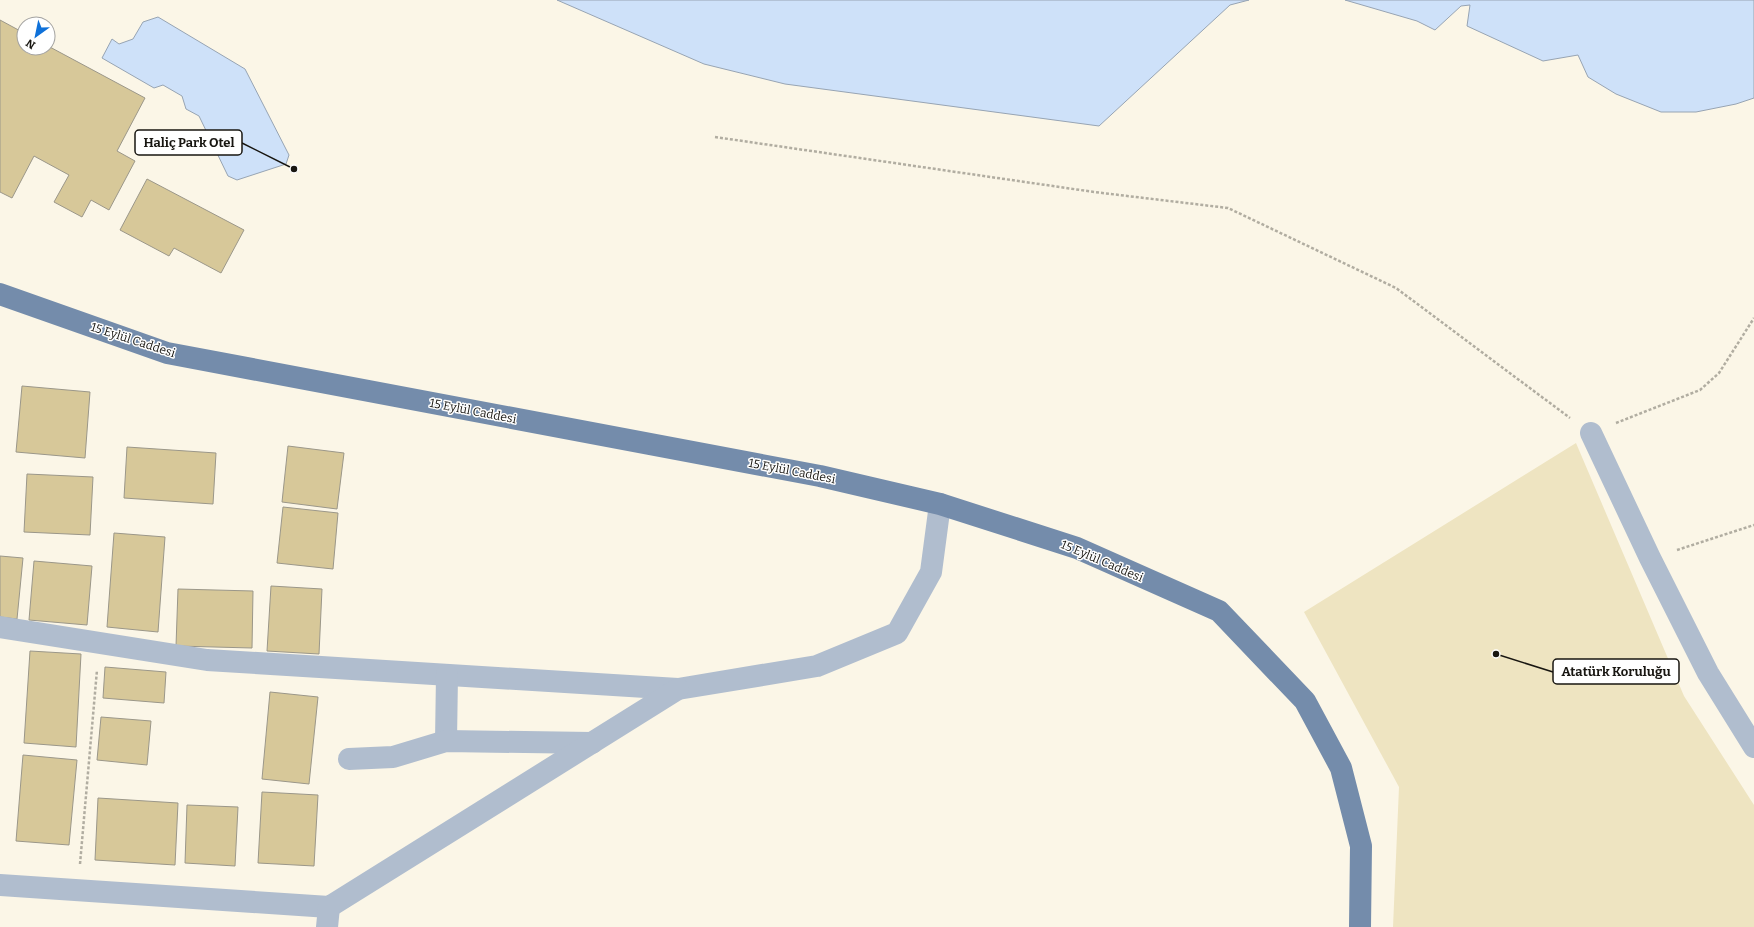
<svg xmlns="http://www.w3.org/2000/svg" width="1754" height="927" font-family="Bitter,serif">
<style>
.green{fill:#eee4c1}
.water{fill:#cee1f9;stroke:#97a4b3}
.building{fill:#d7c899;stroke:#9b9789}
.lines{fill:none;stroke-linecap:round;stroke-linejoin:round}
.path{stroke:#b1ada1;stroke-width:2.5;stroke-dasharray:3 2;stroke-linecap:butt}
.minor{stroke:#b0bdce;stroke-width:22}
.major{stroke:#748cab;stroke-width:22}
.labels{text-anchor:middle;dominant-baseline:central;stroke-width:3;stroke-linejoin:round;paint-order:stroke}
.street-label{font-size:12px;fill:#181611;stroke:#fff}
.leader{fill:none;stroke:#181611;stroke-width:1.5}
.callout-dot{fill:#181611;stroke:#fff;stroke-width:1.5}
.callout{fill:#fff;stroke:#181611;stroke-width:1.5}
.callout-label{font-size:13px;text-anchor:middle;font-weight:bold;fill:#181611}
</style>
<rect width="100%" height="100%" fill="#fbf6e7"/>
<polygon class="green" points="1576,443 1684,696 1754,805 1754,927 1393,927 1399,787 1304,612"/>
<g class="water">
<polygon points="557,0 1249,0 1230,5 1099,126 785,84 704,64"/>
<polygon points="1345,0 1754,0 1754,98 1736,104 1696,112 1661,112 1616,94 1588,77 1578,55 1543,61 1467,26 1470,5 1461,6 1435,30 1417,21"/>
<polygon points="158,17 245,69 289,155 286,164 237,180 228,176 199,116 186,109 182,96 163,85 154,88 102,58 112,39 119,44 133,39 143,22"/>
</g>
<g class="building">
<polygon points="0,20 24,33 24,48 48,48 48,46 145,98 117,151 135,161 109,210 91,200 82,217 54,202 69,175 34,156 12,198 0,192"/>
<polygon points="147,179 244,230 221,273 174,248 169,256 120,230"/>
<polygon points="22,386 90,392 85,458 16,452"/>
<polygon points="288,446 344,453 337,509 282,502"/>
<polygon points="127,447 216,453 213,504 124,498"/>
<polygon points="27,474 93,477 90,535 24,532"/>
<polygon points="283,507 338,513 333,569 277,563"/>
<polygon points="114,533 165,537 158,632 107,627"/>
<polygon points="0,556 23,558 17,619 0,617"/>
<polygon points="34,561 92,566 87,625 29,620"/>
<polygon points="271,586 322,589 319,654 267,651"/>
<polygon points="178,589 253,591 252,648 176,646"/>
<polygon points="30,651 81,654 76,747 24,743"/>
<polygon points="105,667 166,672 164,703 103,698"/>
<polygon points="270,692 318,697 309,784 262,779"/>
<polygon points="101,717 151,721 147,765 97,760"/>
<polygon points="23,755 77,760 69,845 16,841"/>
<polygon points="262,792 318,795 314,866 258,863"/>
<polygon points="98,798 178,803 175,865 95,860"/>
<polygon points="187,805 238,807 235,866 185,863"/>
</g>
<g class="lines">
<g class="path">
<polyline points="715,137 1094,192 1228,208 1396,288 1570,418"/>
<polyline points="1616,423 1700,390 1719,373 1754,318"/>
<polyline points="1677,550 1754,525"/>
<polyline points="80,864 97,670"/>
</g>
<g class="minor">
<polyline points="1591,433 1650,558 1708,673 1754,747"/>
<polyline points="0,627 207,660 678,689 817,666 897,633 931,572 940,504"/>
<polyline points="446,741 447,675"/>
<polyline points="349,759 393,757 446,741 592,743"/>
<polyline points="0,885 329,907 678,689"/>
<polyline points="327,927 329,907"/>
</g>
<polyline class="major" points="0,294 167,353 820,476 940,504 1077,548 1219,611 1305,701 1341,768 1361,846 1360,927"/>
</g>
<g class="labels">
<g class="street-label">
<text transform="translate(133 340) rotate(18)">15 Eylül Caddesi</text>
<text transform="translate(473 411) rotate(11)">15 Eylül Caddesi</text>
<text transform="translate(792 471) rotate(11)">15 Eylül Caddesi</text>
<text transform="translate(1102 561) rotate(23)">15 Eylül Caddesi</text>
</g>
</g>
<path class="leader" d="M294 169L242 143M1496 654L1553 672"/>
<g class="callout-dot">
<circle cx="294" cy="169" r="4"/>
<circle cx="1496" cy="654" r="4"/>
</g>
<g class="callout">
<rect x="135" y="130" width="107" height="25" rx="4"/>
<rect x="1553" y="659" width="126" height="25" rx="4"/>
</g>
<g class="callout-label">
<text x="189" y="147">Haliç Park Otel</text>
<text x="1616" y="676">Atatürk Koruluğu</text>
</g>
<g transform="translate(36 36) rotate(213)"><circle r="19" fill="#ffffff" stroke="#a3a2a0"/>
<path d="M0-3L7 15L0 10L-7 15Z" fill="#0f71d9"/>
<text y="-6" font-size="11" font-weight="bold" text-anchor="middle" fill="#181611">N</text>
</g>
</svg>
